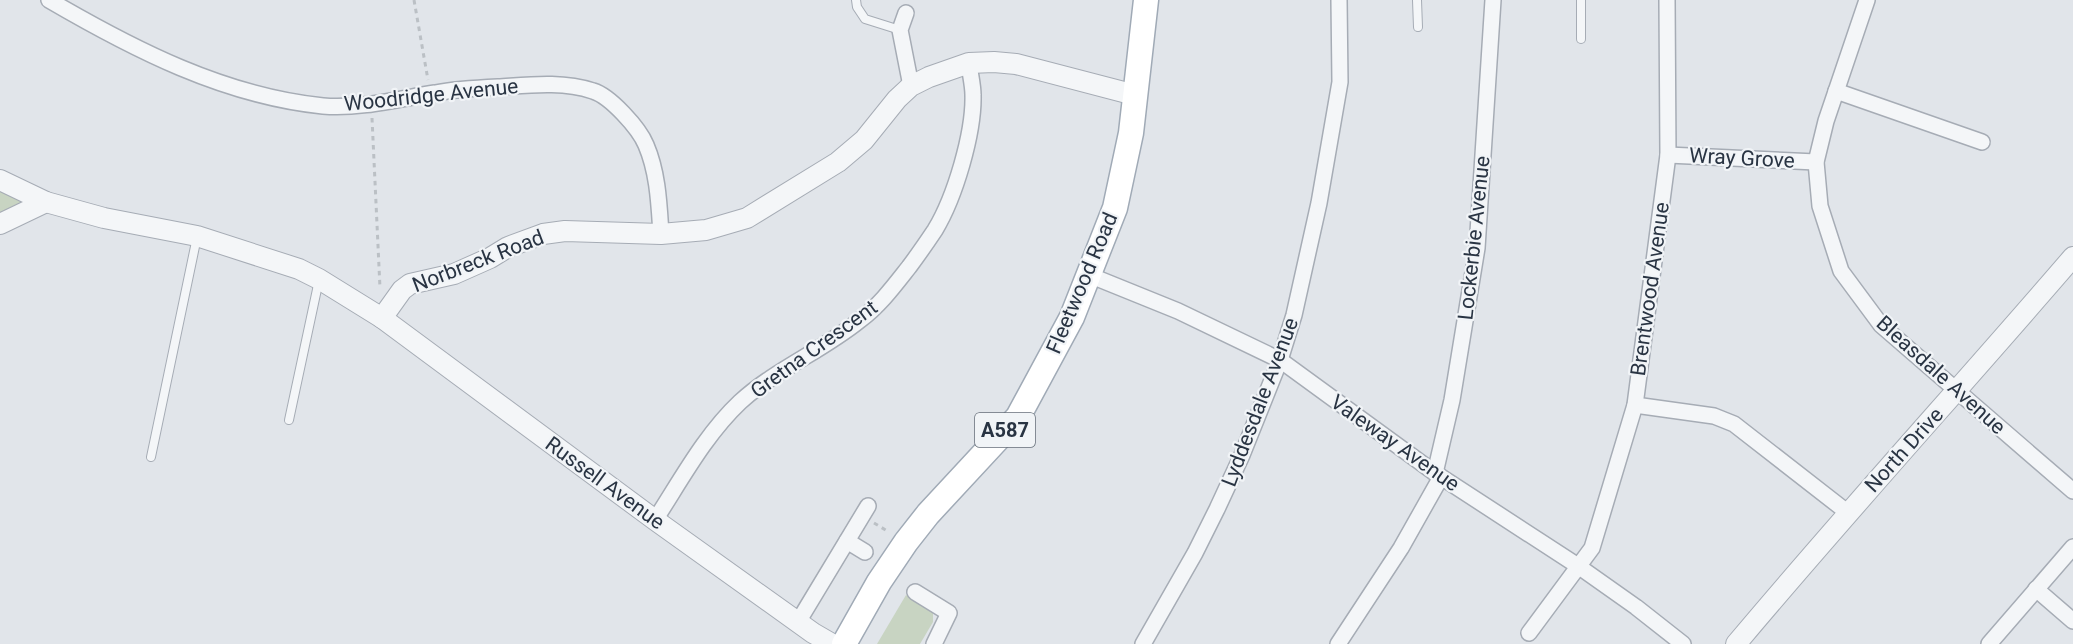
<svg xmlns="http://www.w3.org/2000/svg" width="2073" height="644" font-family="Roboto,sans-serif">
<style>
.green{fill:#c8d4c2}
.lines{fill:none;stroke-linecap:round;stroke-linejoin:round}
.service-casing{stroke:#a6acb5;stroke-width:10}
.minor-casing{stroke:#a6acb5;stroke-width:18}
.tertiary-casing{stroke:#a6acb5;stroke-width:22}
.primary-casing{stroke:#a0aab6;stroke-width:27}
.path{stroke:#bbc0c5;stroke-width:3;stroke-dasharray:4.5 4.5;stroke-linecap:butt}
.service{stroke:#f4f6f8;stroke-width:8}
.minor{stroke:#f4f6f8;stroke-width:15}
.tertiary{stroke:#f4f6f8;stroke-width:20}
.primary{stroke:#fff;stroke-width:24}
.labels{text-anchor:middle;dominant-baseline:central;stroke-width:4.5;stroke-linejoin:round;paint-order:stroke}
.shield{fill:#f1f4f7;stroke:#656e79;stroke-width:1.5}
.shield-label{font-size:20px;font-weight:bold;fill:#293443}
.street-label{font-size:21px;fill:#293443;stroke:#f1f4f7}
</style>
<rect width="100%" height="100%" fill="#e1e5ea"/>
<g class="green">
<polygon points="0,190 33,207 0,224"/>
<polygon points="906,595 933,612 933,622 920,644 877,644"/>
</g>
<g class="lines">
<g class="service-casing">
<g id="service">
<polyline points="856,0 857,7 865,19 900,30"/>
<polyline points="1417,0 1418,27"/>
<polyline points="1581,0 1581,39"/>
<polyline points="289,420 319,280"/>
<polyline points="151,457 197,237"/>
</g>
</g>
<g class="minor-casing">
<g id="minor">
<path d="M49,0C133,49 224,96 323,106C360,109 398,99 435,93C456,89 477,88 498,87C530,85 562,81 593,91C610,96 639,128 646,145C658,173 659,204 661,234"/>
<polyline points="1867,0 1826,121 1816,162 1820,206 1841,271 1881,325 2073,491"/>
<polyline points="906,13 900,30 911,86"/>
<polyline points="1836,91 1982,142"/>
<polyline points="1668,155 1816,162"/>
<polyline points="1089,275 1178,311 1280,360 1435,473 1578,566 1636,607 1683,644"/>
<polyline points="1635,405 1714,416 1734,424 1847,512"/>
<polyline points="1435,473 1452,400 1477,248 1493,0"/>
<path d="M655,520C681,480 705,435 740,402C776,369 822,351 860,320C880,305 894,286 909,267C918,255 927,242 935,230C955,197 974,133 973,95C973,85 970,74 969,63"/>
<polyline points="847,541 865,552"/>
<polyline points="2036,589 2073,621"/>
<polyline points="915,592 949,613 934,644"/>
<polyline points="798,622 868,506"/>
<polyline points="1529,633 1592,548 1635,405 1668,155 1667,0"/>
<polyline points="1143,644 1195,553 1217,509 1242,455 1280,360 1294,315 1319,203 1340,82 1339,0"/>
<polyline points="1338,644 1401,548 1441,477"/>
<polyline points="1989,644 2073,547"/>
</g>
</g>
<g class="tertiary-casing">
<g id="tertiary">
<polyline points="0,180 46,202 104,218 197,236 299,269 319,279 382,318 655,520 813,633 832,644"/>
<polyline points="0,224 46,202"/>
<polyline points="382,318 402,290 410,284 454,274 490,258 508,247 543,234 565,231 661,234 706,230 747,218 838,162 864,140 897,99 911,86 929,77 969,63 994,62 1016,64 1135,95"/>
<path d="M1736,644C1846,513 1961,387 2073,257"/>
</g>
</g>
<g class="primary-casing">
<polyline id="primary" points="844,644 879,582 906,542 928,514 1018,417 1072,317 1115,208 1131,133 1146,0"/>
</g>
<g class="path">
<polyline points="414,0 428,80"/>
<polyline points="372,118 380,288"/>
<polyline points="874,523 889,532"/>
</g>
<use href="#service" class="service"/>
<use href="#minor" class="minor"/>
<use href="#tertiary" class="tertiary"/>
<use href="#primary" class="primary"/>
</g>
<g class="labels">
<rect class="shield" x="975" y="413" width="60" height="34" rx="4.5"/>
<g class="shield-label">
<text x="1005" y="430">A587</text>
</g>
<g class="street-label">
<text transform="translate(431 95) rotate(-6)">Woodridge Avenue</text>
<text transform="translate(1742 158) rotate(3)">Wray Grove</text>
<text transform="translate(1474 238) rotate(-84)">Lockerbie Avenue</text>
<text transform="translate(478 261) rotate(-21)">Norbreck Road</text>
<text transform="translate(1082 283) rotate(-67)">Fleetwood Road</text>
<text transform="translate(1650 289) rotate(-82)">Brentwood Avenue</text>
<text transform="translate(814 349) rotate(-36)">Gretna Crescent</text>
<text transform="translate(1941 375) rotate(42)">Bleasdale Avenue</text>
<text transform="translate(1260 402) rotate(-69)">Lyddesdale Avenue</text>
<text transform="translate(1395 443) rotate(35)">Valeway Avenue</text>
<text transform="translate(1904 450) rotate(-48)">North Drive</text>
<text transform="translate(605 483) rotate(36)">Russell Avenue</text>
</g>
</g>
</svg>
